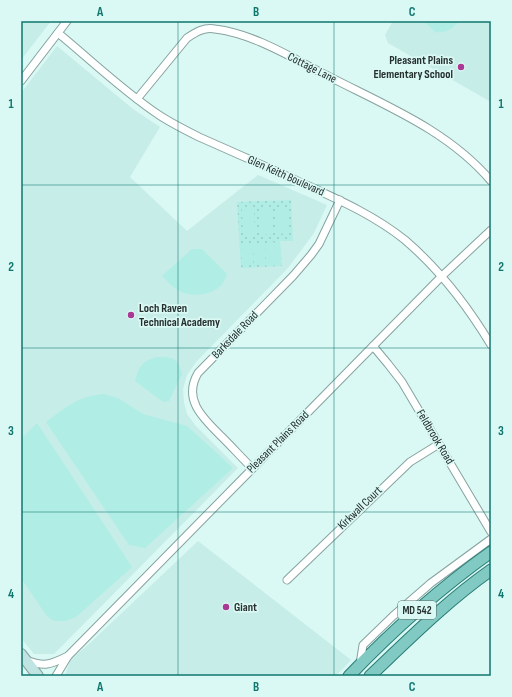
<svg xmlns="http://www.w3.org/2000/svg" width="512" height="697" font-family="'Sofia Sans Condensed',sans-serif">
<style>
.built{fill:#c6ede8}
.park{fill:url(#park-dots)}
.pitch{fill:#b0ede5}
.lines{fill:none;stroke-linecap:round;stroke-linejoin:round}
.minor-casing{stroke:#86a39f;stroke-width:9}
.secondary-casing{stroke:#86a39f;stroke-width:12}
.primary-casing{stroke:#297c75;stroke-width:13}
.minor{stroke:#fff;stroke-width:7}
.secondary{stroke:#c0e4e1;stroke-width:10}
.primary{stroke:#80cac3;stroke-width:11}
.grid{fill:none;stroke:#0f766e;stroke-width:1;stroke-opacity:0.55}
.poi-dot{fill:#aa3995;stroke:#daf8f4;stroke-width:1.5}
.labels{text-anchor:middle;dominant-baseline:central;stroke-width:3.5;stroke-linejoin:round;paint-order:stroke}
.shield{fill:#daf8f4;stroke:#5b6b69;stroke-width:1}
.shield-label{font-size:11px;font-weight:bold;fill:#242f2e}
.poi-label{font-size:12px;font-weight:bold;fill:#242f2e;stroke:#daf8f4;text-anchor:start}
.street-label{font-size:12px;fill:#242f2e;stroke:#daf8f4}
.neatline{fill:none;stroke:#0f766e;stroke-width:1.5}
.grid-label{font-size:13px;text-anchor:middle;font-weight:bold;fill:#0f766e}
</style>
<defs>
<pattern id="park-dots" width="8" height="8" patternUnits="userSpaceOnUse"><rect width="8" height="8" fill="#b0ede5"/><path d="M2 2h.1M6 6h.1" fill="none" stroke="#97ccc5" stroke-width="1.8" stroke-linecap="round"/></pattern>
</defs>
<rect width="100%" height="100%" fill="#daf8f4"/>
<g class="built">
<polygon points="21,21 51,21 21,60"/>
<polygon points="393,21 491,21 491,102 388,43 385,35"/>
<polygon points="57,46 133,109 160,127 130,177 187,231 258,175 327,205 314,233 288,268 196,362 187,375 183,389 184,403 187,414 195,425 238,468 54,654 34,654 21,638 21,93"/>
<polygon points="198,541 351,660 336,676 65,676 70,660 89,644"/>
</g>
<polygon class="park" points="291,200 293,241 280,241 282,266 241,268 237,202"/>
<g class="pitch">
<path d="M424,21H459C451,30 446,33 435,32Z"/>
<polygon points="276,207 288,207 289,233 277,234"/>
<polygon points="254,208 255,235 243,235 242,209"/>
<polygon points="259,208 271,208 272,234 260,235"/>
<polygon points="280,242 281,265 266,266 265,243"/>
<polygon points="263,244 264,265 254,265 253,245"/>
<polygon points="241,245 251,245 252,265 242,266"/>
<path d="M192,249H202L227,274C226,276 225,280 223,283C215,294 195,298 182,292C174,289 168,282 162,276Z"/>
<path d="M157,357C173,357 178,358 182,374L169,401L163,402L135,381C139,366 142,361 157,357Z"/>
<path d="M104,394L118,398L143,414L187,426L233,468L145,548L129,545L46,422C67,407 78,396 104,394Z"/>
<polygon points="37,423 132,567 76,617 65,621 54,621 49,618 44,612 21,578 21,439"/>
</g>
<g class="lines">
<g class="minor-casing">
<g id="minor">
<path d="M58,33C91,60 123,91 159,115C171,123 185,130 199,137C233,152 267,167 302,183C337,199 374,215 405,240C440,270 467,305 491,345"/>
<polyline points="21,81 67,21"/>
<path d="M137,99L187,38C196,32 204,27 215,29C255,34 292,58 326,75C384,105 448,130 491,181"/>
<polyline points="373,346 388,364 402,382 491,532"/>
<path d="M252,468C242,458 232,447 222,437C204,419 182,400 198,373L293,276L311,255L319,244L340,200"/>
<polyline points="287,580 410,462 439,444"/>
<path d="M26,660C44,667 50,665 68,656L442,276L491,230"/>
<polyline points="360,664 363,645 393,616 431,583 491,539"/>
<polyline points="56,676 68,656"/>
</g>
</g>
<g class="secondary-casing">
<polyline id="secondary" points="21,654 38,676"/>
</g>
<g class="primary-casing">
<g id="primary">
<path d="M349,676C393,630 439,589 491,552"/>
<path d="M370,676C409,639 447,601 491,570"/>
</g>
</g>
<use href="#minor" class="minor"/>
<use href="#secondary" class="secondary"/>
<use href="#primary" class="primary"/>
</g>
<path class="grid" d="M178,21V676M334,21V676M21,185H491M21,348H491M21,512H491"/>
<g class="poi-dot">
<circle cx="461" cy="67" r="4"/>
<circle cx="131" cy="315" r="4"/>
<circle cx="226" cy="607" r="4"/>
</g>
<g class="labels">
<rect class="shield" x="398" y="601" width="38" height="18" rx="3"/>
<g class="shield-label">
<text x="417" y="610">MD 542</text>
</g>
<g class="poi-label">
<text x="453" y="60" text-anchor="end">Pleasant Plains<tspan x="453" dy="14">Elementary School</tspan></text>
<text x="139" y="308">Loch Raven<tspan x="139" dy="14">Technical Academy</tspan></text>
<text x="234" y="607">Giant</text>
</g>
<g class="street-label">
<text transform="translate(312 68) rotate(27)">Cottage Lane</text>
<text transform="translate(286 176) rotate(24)">Glen Keith Boulevard</text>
<text transform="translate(235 335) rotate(-46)">Barksdale Road</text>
<text transform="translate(435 437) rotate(59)">Feldbrook Road</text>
<text transform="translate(278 442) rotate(-45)">Pleasant Plains Road</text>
<text transform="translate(360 508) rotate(-44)">Kirkwall Court</text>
</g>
</g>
<rect width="512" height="697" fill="none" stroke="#daf8f4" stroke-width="44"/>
<rect x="22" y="22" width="468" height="653" class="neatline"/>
<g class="grid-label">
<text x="100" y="16">A</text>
<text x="256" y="16">B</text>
<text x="412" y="16">C</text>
<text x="11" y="108">1</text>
<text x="501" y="108">1</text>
<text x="11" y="271">2</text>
<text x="501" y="271">2</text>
<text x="11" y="435">3</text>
<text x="501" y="435">3</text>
<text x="11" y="598">4</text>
<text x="501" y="598">4</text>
<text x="100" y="691">A</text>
<text x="256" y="691">B</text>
<text x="412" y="691">C</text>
</g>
</svg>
